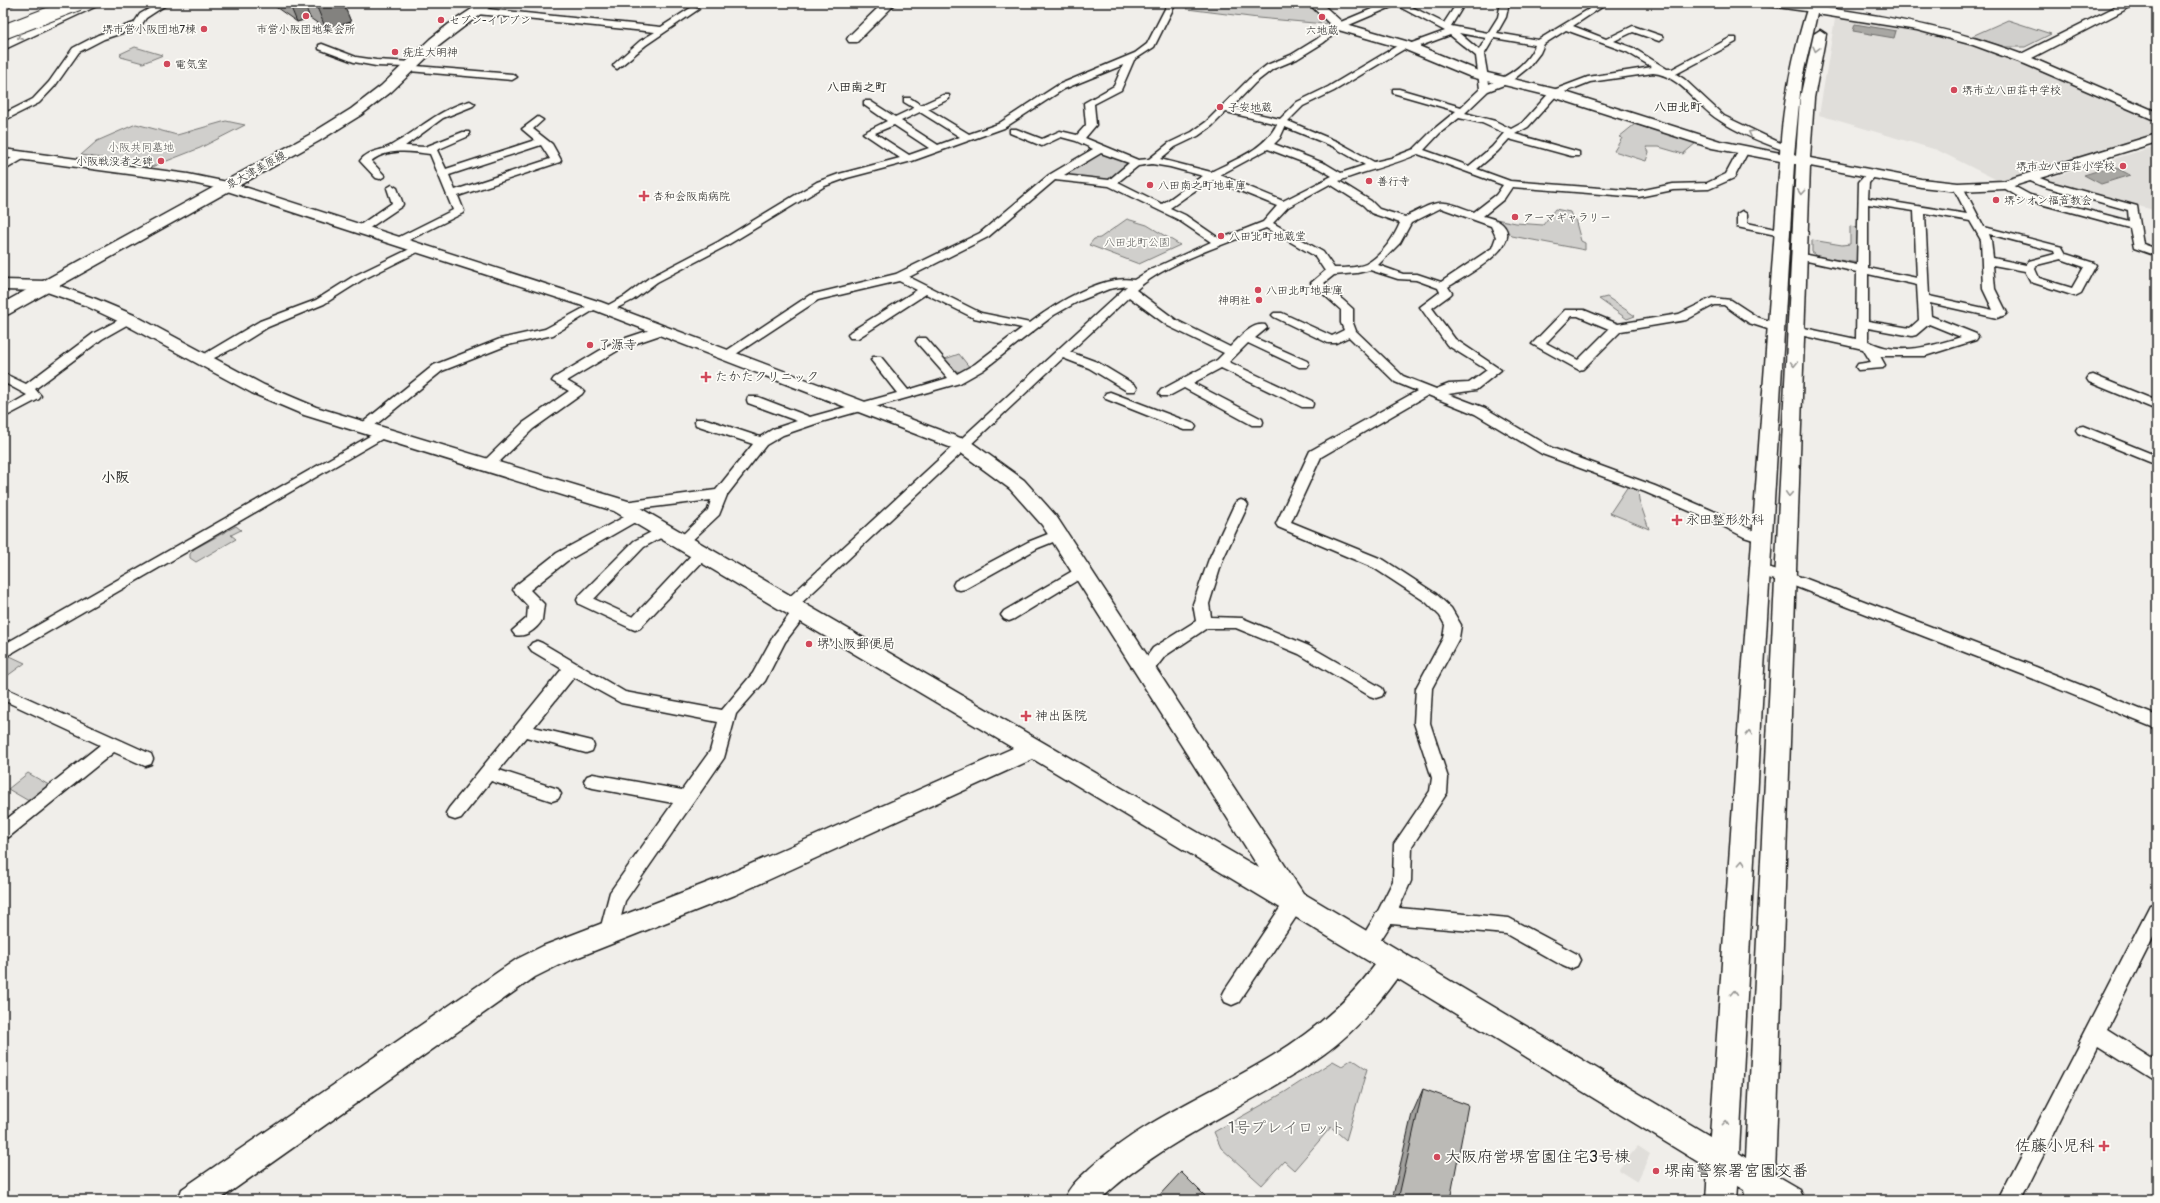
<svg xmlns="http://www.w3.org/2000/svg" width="2160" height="1203" font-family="Pangolin,'Klee One',sans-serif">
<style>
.built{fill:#e0deda}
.green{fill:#d0cfcc;stroke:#767674}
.water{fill:#a8a7a3;stroke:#706f6d}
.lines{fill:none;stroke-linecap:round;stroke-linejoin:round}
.river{fill:#a8a7a3;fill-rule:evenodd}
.street-casing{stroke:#1c1c1c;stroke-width:3}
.secondary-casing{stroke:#1c1c1c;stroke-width:3}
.primary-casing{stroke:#1c1c1c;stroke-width:3}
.street{fill:#fdfcf7;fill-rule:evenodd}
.secondary{fill:#fdfcf7;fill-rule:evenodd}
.primary{fill:#fdfcf7;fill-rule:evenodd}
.highway-bridge-casing{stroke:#1c1c1c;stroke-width:16;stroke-linecap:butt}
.highway-bridge{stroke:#fdfcf7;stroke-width:14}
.wall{fill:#a1a09d;stroke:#1c1c1c}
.shaded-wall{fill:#83827f;stroke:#1c1c1c}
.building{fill:#bbbab6;stroke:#1c1c1c}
.oneway{stroke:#989794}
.poi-dot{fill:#d1495b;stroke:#fdfcf7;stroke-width:1.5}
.labels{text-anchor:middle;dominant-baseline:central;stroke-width:3.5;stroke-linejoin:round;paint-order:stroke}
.far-poi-label{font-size:11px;fill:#1c1c1c;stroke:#fdfcf7;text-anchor:start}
.far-park-label{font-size:11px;fill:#5b5b5a;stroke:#fdfcf7}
.far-street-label{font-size:11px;fill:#1c1c1c;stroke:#fdfcf7}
.far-neighbourhood-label{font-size:12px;font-weight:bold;fill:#1c1c1c;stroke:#fdfcf7}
.poi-label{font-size:13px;fill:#1c1c1c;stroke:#fdfcf7;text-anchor:start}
.neighbourhood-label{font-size:14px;font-weight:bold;fill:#1c1c1c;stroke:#fdfcf7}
.near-park-label{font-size:16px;fill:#5b5b5a;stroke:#fdfcf7}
.near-poi-label{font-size:16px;fill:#1c1c1c;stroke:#fdfcf7;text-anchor:start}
</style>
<rect width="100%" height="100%" fill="#f0eeea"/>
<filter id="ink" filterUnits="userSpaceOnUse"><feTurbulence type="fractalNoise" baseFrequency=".025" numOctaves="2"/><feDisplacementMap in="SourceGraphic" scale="8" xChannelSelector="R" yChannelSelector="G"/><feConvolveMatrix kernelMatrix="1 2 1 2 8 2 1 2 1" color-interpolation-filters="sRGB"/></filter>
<g filter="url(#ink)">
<g class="built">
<polygon points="1835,19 1844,19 1929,33 2017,61 2154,121 2157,125 2157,133 1999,181 1937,150 1819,115"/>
<polygon points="2157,146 2157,211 2050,182 2046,179"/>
<polygon points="1638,1146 1650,1154 1637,1182 1618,1170"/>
</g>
<g class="green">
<polygon points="1182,3 1310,3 1327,20 1325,24 1258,18 1187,9"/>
<polygon points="2008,20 2051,34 2025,47 2004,47 1972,36"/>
<polygon points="135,47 162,55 163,55 143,63 121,57 120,54"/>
<polygon points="226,121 245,125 200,148 149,168 96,162 102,158 81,155 97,141 136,124 177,135"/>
<polygon points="1635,124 1641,126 1696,143 1683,154 1659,147 1646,147 1649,152 1646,161 1614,151 1622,138 1619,137"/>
<polygon points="1105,153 1130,162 1111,180 1067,176 1064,173 1099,154"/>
<polygon points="1555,209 1570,212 1572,217 1575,219 1581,241 1585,243 1585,250 1512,236 1496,219 1516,223 1543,225"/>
<polygon points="1127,219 1147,225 1180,245 1139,264 1089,245 1094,239 1100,238"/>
<polygon points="1850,226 1859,228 1859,263 1819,257 1812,252 1812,240 1842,245 1850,244"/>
<polygon points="1607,297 1635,316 1627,319 1599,299"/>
<polygon points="959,354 970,368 963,372 956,371 945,359"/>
<polygon points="1628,486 1638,490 1639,500 1649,529 1610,513"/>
<polygon points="236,526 241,530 231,535 236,539 196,562 190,558 190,554 194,549"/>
<polygon points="10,656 25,663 3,679 3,660"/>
<polygon points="28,773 54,788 34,804 8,789"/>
<polygon points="1352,1059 1367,1069 1346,1140 1331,1127 1294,1170 1284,1161 1262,1185 1221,1148 1214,1132 1285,1092 1333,1061 1342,1066"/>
</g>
<g class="water">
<polygon points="1855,24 1896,31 1894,38 1853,31"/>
<polygon points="2113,166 2130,175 2101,184 2084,175"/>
</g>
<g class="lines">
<polygon class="river" points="3,3 16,3 13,7 3,10"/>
<g class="street-casing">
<g id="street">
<polygon points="159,3 169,3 146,18 140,27 104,39 79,52 55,86 39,103 3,121 3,114 33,99 49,82 73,48 98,35 134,23 140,14"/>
<path d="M1168,3H1176L1154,47L1134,60L1121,90L1094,104L1096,125L1085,138L1138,160L1149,159L1169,143L1192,132L1206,122L1249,79L1267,65L1291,55L1317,39L1336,24L1386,3H1404L1444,23L1457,3H1465L1451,26L1488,33L1498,17L1501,3H1509L1506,17L1497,33L1538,40L1599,3H1608L1573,26L1606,39L1633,26L1662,36L1663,38L1659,41L1633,32L1614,41L1633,48L1667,69H1672L1730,38H1736V42L1676,74L1684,79L1724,116L1791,148L1789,150H1783C1761,142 1738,133 1719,120C1696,106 1682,76 1653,73L1590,82L1557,95L1528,127L1515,134L1579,152V156H1571L1509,139L1498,151L1477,169L1510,181L1639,191L1673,184L1707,183L1726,174L1740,148L1744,147L1749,150L1734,178L1709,189L1673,190L1639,197L1512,187L1504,199L1483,216C1488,217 1494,219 1498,221C1532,242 1462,278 1448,287L1452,293L1450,295L1432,308L1455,339L1501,370L1476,390L1448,394L1485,408L1552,448L1655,486L1725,516L1754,531L1768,535L1770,538L1768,541L1763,543L1744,537L1715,522L1645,492L1542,454L1475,414L1428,395L1321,457L1291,522L1384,560L1436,594L1451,608L1461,625L1459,638L1432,688L1430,723L1448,778L1447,793L1412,846L1411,881L1399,908L1509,918L1577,954L1580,960L1577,966L1570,969L1563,966L1506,934L1391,924L1373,952L1366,955L1359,952L1357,946L1379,909L1393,881L1394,844L1430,791L1432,778L1414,723L1416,688L1443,638L1445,625L1440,616L1426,602L1374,568L1278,527L1276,524L1310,451L1417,391L1395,382L1349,337L1336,343H1328L1274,317L1272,315L1274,313H1282L1332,336L1344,330L1341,323V310L1311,283L1325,271L1315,256L1266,228C1228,243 1165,263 1136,290L1176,320L1230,347C1239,338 1252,322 1265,325L1267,328L1255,338L1307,361L1309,364L1307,367H1299L1248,343L1229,362L1312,401L1313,404L1312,407H1302L1221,368L1193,383L1262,419L1263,422L1262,425H1252L1184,388L1169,396H1161L1159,393L1161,390L1217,360L1224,353L1168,326L1129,297L1070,352L1097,362L1135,385L1137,388L1135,391H1127L1089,368L1063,358L797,607L805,608L808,612L785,642L765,681L736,714L724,758L625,901L615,940L608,942L601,940L599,934L610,892L673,803L593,788L587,786L584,781L587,776L593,774L682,790L710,751L718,722L621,703L574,677L534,727L592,741L594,746L592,751L586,753L526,737L499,770L558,789L561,794L558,799L552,801L491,781L461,818L455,820L449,818L446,813L449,808L562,669L532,651L529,647L532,643L537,641L542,643L625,692L722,710L753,673L774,635L793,610H784L781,606L784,602L1127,286L1109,289L1079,301L1054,315L983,370L960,383L821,422L783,435L766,445L727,495L719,515L687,545H677L675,542L708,510L711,500L621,511L616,509L614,506L616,503L716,490L753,444L696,425L695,422L696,419H706L760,437L773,429L797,421L748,403L747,400L748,397H758L810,417L897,393L871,360L873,357H881L908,390L948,378L918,344L916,341L918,338H926L957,374L975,364L1022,328L974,318L926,294L858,338H850L848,335L850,332L917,290L899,281L818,300L730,358L726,359L720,355L810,295L896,274L980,233L1049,175L1093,149L1076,141L1061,137L1042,146L1010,133V129H1016L1042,139L1060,131L1077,135L1086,125L1084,103L1114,86L1123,65L1064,89L1004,128L912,161L847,178L825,186L726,246L657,282L633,300L607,313L601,309L625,296L649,278L718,242L817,182L839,174L900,158L863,133L887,121L864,105V101H870L895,117L914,108L904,102V98H910L921,105L943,95H949V99L928,109L969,134L998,124L1058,85L1135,53L1147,44ZM1396,5L1445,31L1409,44L1402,43L1328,87L1297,102L1280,119L1231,108L1255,83L1273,69L1297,59L1323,43L1342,28ZM1566,30L1627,52L1652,67L1588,77L1551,91L1522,123L1511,129L1495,121L1465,113L1488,91L1509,83L1529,67L1540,53L1544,44ZM1459,33L1486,38L1479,50ZM1450,35L1476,56L1480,89L1461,107L1399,89H1393V93L1456,111L1434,129L1414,149L1391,158L1374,162L1338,142L1288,121L1303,106L1334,91L1406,48L1412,49ZM1494,38L1535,45C1527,65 1508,76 1489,84L1484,55ZM920,112L960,137L938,145L901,121ZM1226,112L1277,124C1264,150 1236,159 1211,172L1160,159L1175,147L1198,136L1212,126ZM1459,118L1482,123L1504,133L1492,147L1469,166L1424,150L1440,133ZM894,125L929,148L909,155L875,133ZM1285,127L1332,146L1365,165L1341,173L1326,164L1274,144L1280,138ZM1268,149L1318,168L1332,176L1283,201L1220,175ZM1101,153L1129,163L1109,180L1064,175ZM1418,154L1503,185L1496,195L1474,212C1437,198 1440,200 1405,217L1379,209L1371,201L1339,181C1365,171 1393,165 1418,154ZM1152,164L1170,167L1203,176C1188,184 1177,195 1162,204L1118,182L1138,166ZM1055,180L1109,186L1177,219L1211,242L1150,270L1134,280C1102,274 1055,304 1030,323L981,313L909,277L988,237ZM1213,180L1277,206L1263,222L1220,239L1185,215L1170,208C1185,198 1197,188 1213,180ZM1330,184L1363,205L1371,213L1400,223C1394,238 1381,256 1366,264C1357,268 1344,268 1334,268L1323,252L1273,223L1288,207ZM1441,208L1491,226L1496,237L1492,248L1441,282L1417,274H1403L1378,265L1400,243L1411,223ZM1370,270L1398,279L1416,280L1438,288L1440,292L1420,307L1447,345L1487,370L1469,383L1449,384L1436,389L1403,376L1356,331L1353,323V309L1324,283L1334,275L1357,273Z"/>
<polygon points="1758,3 1780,3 1813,8 1817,10 1813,12 1762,5"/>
<polygon points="692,7 699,9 646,45 617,69 613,66 614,64 640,41 655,32 477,14 473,11 477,8 661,27"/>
<polygon points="322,44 356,57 376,60 412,62 415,63 416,66 512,74 517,77 512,80 409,71 405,67 376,66 354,62 319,49 319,45"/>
<path d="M470,101L475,104L473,106L443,118L405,146L425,147L463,132H469V136L437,150L446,169L535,140L522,129L538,117L543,120L533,129L552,144L561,160L560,162L458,196L464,211L463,213L403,243H395L394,241L395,239L453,210L430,154C411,151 387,148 371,161L385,176L380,179L376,178L360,161C369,149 381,152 392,145C419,130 439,109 470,101ZM541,145L550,159L455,190L449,175Z"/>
<polygon points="21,153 26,156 25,158 3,171 3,163"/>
<path d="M1871,172L1876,175L1869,183L1868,198L1967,214L1953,187L1958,184L1962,185L1984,227L2062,247L2066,254L2094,263L2096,265L2081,293L2075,296L2031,282L2025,271L1993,265L1995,289L2007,313L2005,315L1997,318L1930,303L1931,316L1976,334L1978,337L1976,340L1925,356H1880L1885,365L1883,368L1858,370L1856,367L1858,364L1871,362L1863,349L1791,333L1789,330L1795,326L1856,339L1857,272L1798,259L1792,256L1798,253L1857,265L1859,182L1867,173ZM1868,204L1914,211L1917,278L1868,268ZM1925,213L1970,221L1981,240L1983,289L1993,310L1929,296ZM1989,234L2054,251L2055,254L2029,261L2026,265L1993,258L1991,240ZM2061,259L2084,267L2072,288L2039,278L2035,269L2037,265ZM1868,274L1917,285L1919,320L1910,328L1868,321ZM1929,324L1961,337C1931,346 1898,357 1868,341V328L1912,336L1916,335Z"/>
<polygon points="2032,175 2050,182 2137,206 2143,244 2157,249 2157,256 2134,248 2130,228 2022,199 1999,185 2000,183 2008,183 2030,195 2129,221 2128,210 2042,186 2028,180 2028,176"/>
<polygon points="392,185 397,188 403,204 402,206 365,231 357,231 356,229 357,227 392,203 387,188"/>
<polygon points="1742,211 1747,214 1747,223 1785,231 1786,233 1781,236 1737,227 1737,214"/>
<polygon points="418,245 424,248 422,250 362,280 324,304 268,327 236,347 206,362 202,363 196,359 260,321 316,300 354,276"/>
<path d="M1712,298L1731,300L1757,317L1781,325L1783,328L1777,332L1749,323L1724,305H1714L1686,320L1621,331L1583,369L1579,370L1532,344L1565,310H1584L1618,324L1679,314ZM1572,316H1578L1609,329L1578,360L1546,343Z"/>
<polygon points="595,302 599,303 601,305 599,307 553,335 508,345 442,371 368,431 363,432 356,428 434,365 500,339 545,329"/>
<polygon points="128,315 134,319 132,322 102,339 35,389 41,396 39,399 3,418 3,409 27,395 3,382 3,373 26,384 94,333"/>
<polygon points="662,326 668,330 666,333 622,348 567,381 584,391 582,394 533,429 493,468 483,468 481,465 483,462 523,423 569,391 552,381 554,378 614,342"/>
<polygon points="2093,375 2157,401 2157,410 2089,382 2087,379 2089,376"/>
<polygon points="1110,392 1194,424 1196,427 1194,430 1184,430 1106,399 1104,396 1106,393"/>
<polygon points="2083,426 2157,456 2157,465 2078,433 2076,430 2078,427"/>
<polygon points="382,429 387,430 389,433 387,436 3,658 3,645"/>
<polygon points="1241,500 1246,502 1248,505 1223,559 1209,604 1211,617 1242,618 1309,646 1382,688 1384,692 1382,696 1376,698 1370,696 1299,654 1236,628 1207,628 1165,656 1151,674 1145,676 1139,674 1137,670 1153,648 1196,621 1193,604 1209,559 1234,505 1236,502"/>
<path d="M637,510L642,512L644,515L642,518L567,561L530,590L544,604L542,620C537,629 525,638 515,635L512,631L527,618L528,606L513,590L515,586L557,553Z"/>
<polygon points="663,526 668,528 670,531 668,534 644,547 594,599 633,617 696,550 706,550 708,554 706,558 640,628 635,630 630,628 579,604 577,600 579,596 634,541"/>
<polygon points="1058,530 1063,532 1065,535 1063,538 1038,548 965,589 960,590 955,589 953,585 955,581 1028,542"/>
<polygon points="1761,565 1804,578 2036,667 2157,716 2157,729 2024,675 1794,586 1756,574 1754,570 1756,566"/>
<polygon points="1081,566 1086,567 1088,571 1086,575 1014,619 1009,621 1004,619 1001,615 1004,611"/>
<polygon points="3,687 151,754 153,759 151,764 145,766 114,752 9,837 3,839 3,822 100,745 3,700"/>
<polygon points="1295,894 1302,896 1304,902 1302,908 1239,1002 1232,1005 1225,1002 1222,996 1225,990 1288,896"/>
<polygon points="2157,903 2157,930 2107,1029 2157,1061 2157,1083 2098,1046 2021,1200 1998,1200 2150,905"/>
</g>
</g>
<g class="secondary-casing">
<g id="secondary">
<polygon points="883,3 896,3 857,42 849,42 847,39 849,36"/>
<path d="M1308,3H1321L1343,23L1409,42L1479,71L1559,90L1720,141L1780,153C1783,101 1793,52 1809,3H1821L1819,7C1889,16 1956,29 2021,54L2123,3H2138L2032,58L2157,112V121L2025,64L1973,45L1917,30L1817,14L1815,23L1801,83L1794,155L1796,156L1800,98L1814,34L1820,30L1826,34L1814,98L1810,158L1921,179L1958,183L2003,181L2157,134V142L2004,189L1958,191L1921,187L1810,166L1775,1175L1799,1189L1803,1200H1746L1744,1190L1737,1186L1736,1200H1706L1708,1168L1397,978C1376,1007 1353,1033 1324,1054C1251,1107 1165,1137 1100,1200H1064C1069,1186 1080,1178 1090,1168C1144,1119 1213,1093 1274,1055C1313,1031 1348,1002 1375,965L1033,759L735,895L561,964L535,977L219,1200H178L182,1189L517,959L543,946L717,879L1013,748L614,511L304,415L252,393L122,323L84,305L44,291L3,290V280L46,281L96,299L134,315L264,385L316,407L628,501L1259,868L1042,525L1010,489L957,450L589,308L224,190L188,182L3,157V149L188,174L232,183L601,302L971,442L1024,480L1056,516L1303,893L1710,1136L1740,703L1780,161L1712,148L1550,96L1471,77L1401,48L1335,29ZM1794,164H1796L1746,1158L1739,1153L1762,703Z"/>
</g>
</g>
<g class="primary-casing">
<g id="primary">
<polygon points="83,3 99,3 97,6 3,50 3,41"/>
<polygon points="481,3 495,3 440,45 391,92 361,115 319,141 9,314 3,315 3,303 309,135 351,109 381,86 430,39 449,24"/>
</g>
</g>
<use href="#street" class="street"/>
<use href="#secondary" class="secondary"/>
<use href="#primary" class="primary"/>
<g class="highway-bridge-casing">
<polyline id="highway-bridge" points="3,32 79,3"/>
</g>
<use href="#highway-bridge" class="highway-bridge"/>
</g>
<g class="wall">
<polygon points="270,3 343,3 351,22 326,29 310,18 297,22"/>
<polygon points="1423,1089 1450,1200 1392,1200 1412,1114"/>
</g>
<g class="shaded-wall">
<polygon points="289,3 304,3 310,18 297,22"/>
<polygon points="325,3 343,3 351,22 326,29 316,5"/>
</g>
<g class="building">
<polygon points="313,3 325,3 316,5"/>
<polygon points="1423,1089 1468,1105 1450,1200 1398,1200"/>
<polygon points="1181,1172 1209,1200 1155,1200"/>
</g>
<defs><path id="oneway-chevron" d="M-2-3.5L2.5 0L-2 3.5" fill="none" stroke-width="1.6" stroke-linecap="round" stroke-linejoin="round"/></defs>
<g class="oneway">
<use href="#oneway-chevron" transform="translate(20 37) rotate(153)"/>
<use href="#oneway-chevron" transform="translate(1816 49) rotate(104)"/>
<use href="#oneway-chevron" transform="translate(1751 133) rotate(-154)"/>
<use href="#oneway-chevron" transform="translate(1801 192) rotate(94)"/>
<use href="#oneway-chevron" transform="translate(1794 364) rotate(91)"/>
<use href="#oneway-chevron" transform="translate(1789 494) rotate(93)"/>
<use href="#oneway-chevron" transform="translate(1749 733) rotate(-87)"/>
<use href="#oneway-chevron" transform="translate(1742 863) rotate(-87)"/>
<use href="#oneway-chevron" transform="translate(1734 993) rotate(-87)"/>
<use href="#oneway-chevron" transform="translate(1726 1123) rotate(-86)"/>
</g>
</g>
<g class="poi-dot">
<circle cx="306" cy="16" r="4"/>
<circle cx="1322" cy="17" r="4"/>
<circle cx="441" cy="20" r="4"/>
<circle cx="204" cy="29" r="4"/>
<circle cx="395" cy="52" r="4"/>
<circle cx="167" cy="64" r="4"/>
<circle cx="1954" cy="90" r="4"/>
<circle cx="1220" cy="107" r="4"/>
<circle cx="161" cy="161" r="4"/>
<circle cx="2123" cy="166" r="4"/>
<circle cx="1369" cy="181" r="4"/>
<circle cx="1150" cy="185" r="4"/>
<path d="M642 190h4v4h4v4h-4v4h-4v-4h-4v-4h4z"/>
<circle cx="1996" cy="200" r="4"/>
<circle cx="1515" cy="217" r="4"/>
<circle cx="1221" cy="236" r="4"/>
<circle cx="1258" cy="290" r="4"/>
<circle cx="1259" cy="300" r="4"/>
<circle cx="590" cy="345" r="4"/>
<path d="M704 371h4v4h4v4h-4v4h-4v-4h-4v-4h4z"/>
<path d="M1675 514h4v4h4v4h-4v4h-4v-4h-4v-4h4z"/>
<circle cx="809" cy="644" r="4"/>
<path d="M1024 710h4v4h4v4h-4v4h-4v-4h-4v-4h4z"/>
<path d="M2102 1140h4v4h4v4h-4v4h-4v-4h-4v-4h4z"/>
<circle cx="1437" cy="1157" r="4"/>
<circle cx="1656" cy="1171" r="4"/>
</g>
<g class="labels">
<g class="far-poi-label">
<text x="449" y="20">セブン-イレブン</text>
<text x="196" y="29" text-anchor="end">堺市営小阪団地7棟</text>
<text x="306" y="29" text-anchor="middle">市営小阪団地集会所</text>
<text x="1322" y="30" text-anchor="middle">六地蔵</text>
<text x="403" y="52">疣庄大明神</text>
<text x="175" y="64">電気室</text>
<text x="1962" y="90">堺市立八田荘中学校</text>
<text x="1228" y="107">子安地蔵</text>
<text x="153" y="161" text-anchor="end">小阪戦没者之碑</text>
<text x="2115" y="166" text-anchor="end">堺市立八田荘小学校</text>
<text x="1377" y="181">善行寺</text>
<text x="1158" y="185">八田南之町地車庫</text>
<text x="653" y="196">杏和会阪南病院</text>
<text x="2004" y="200">堺シオン福音教会</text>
<text x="1523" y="217">アーマギャラリー</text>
<text x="1229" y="236">八田北町地蔵堂</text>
<text x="1266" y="290">八田北町地車庫</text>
<text x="1251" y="300" text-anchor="end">神明社</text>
</g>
<g class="far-park-label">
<text x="141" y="147">小阪共同墓地</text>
<text x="1137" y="242">八田北町公園</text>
</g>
<g class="far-street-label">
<text transform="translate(256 170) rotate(-29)">泉大津美原線</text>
</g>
<g class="far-neighbourhood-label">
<text x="857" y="87">八田南之町</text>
<text x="1678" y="107">八田北町</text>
</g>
<g class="poi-label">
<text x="598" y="345">了源寺</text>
<text x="715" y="377">たかたクリニック</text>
<text x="1686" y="520">永田整形外科</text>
<text x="817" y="644">堺小阪郵便局</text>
<text x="1035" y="716">神出医院</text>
</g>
<g class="neighbourhood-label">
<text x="115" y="477">小阪</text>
</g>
<g class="near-park-label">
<text x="1287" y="1128">1号プレイロット</text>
</g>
<g class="near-poi-label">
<text x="2095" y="1146" text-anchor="end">佐藤小児科</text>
<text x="1445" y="1157">大阪府営堺宮園住宅3号棟</text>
<text x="1664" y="1171">堺南警察署宮園交番</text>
</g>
</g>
<rect width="2160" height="1203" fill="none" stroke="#fdfcf7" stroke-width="16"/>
<rect x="8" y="8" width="2144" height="1187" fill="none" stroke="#1c1c1c" stroke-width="1.5" filter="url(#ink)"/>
</svg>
